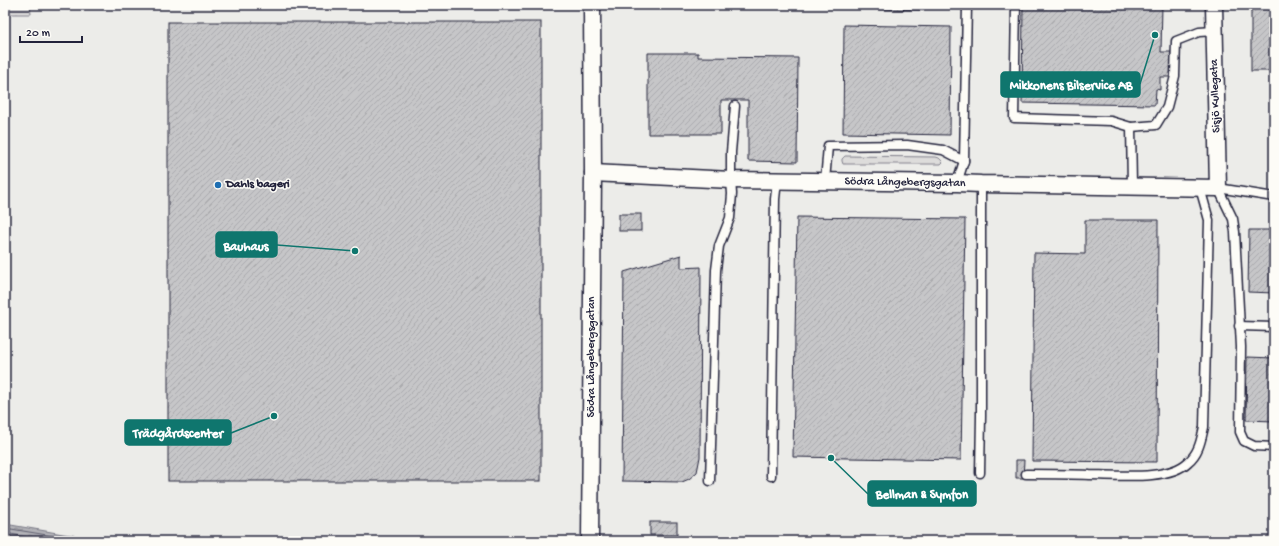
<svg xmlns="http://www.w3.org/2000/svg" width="1279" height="546" font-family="'Gochi Hand',sans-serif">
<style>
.built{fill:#ecece9}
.grass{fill:url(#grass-tufts);stroke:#807f8b}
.water{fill:url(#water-ripples);stroke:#787885}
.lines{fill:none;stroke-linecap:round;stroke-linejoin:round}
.shore{stroke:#5c5c6d;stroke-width:1}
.building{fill:url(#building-hatch);stroke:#22223b}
.lane-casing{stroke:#22223b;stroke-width:11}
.street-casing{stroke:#22223b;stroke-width:19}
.lane{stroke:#fdfcf7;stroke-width:8}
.street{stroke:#fdfcf7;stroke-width:16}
.poi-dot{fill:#1f6fb2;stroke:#fdfcf7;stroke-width:1.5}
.labels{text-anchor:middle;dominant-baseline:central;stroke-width:3;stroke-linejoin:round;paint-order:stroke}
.street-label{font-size:12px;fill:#22223b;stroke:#fdfcf7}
.poi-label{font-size:12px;font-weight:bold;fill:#22223b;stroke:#fdfcf7;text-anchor:start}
.leader{fill:none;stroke:#0f766e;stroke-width:1.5}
.callout-dot{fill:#0f766e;stroke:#fdfcf7;stroke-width:1.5}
.callout{fill:#0f766e;stroke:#0f766e;stroke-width:1.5}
.callout-label{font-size:13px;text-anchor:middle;font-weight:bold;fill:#fff}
</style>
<defs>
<pattern id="grass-tufts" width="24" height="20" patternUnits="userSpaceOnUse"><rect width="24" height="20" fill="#dddcdb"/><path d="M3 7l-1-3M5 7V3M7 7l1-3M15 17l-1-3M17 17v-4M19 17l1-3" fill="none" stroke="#bdbcbd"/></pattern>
<pattern id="water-ripples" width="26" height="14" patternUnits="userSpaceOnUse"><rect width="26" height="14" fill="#b2b2b7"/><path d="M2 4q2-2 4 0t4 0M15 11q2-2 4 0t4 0" fill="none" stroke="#909096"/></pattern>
<pattern id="building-hatch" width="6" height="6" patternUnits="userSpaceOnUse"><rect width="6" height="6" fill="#c6c6c8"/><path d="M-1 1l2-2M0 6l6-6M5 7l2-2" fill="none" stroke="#aaaaad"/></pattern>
</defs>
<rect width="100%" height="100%" fill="#fdfcf7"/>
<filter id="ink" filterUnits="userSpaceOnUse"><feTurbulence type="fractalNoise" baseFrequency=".025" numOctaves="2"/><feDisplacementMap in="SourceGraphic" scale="8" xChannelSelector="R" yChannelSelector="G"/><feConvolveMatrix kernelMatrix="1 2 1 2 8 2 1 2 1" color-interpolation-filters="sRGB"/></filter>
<g filter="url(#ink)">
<rect class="built" x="5" y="5" width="1269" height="536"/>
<g class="grass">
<polygon points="5,5 30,5 31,14 5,14"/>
<polygon points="845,156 936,157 939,158 943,162 941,164 843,164 842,161 842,159"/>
</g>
<polygon class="water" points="5,524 63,534 119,541 5,541"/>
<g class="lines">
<g class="shore">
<polyline points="5,528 83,541"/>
<polyline points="5,533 49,541"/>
</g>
</g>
<g class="building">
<polygon points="838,5 923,5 923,10 837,8"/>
<polygon points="1023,5 1162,5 1161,52 1171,52 1171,77 1160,77 1160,90 1156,89 1155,105 1022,103"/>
<rect x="1251" y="5" width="23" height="66"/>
<rect x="168" y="22" width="373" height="459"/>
<polygon points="844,25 951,27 950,135 843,133"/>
<polygon points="648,53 698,53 698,57 798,58 797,162 748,161 748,100 721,100 721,134 648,134"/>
<rect x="619" y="214" width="22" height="17"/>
<polygon points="797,217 965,219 961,460 793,457"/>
<polygon points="1085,220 1158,220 1157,462 1032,461 1034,253 1085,254"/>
<polygon points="1249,230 1274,230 1274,293 1248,292"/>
<polygon points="681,255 681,268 701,267 700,457 697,472 689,479 682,482 622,481 624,272"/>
<polygon points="1247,357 1274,358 1274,421 1246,420"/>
<polygon points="1016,460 1024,460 1023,478 1016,478"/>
<rect x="650" y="522" width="27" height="13"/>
</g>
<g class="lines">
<g class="lane-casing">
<g id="lane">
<polyline points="1016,5 1014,118 1111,121 1131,127 1132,186"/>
<polyline points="1131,127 1156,125 1167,107 1175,76 1176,41 1199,32 1214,31"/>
<polyline points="825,181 828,146 907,145 943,150 964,161"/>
<polyline points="957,183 964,161 967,5"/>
<polyline points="1218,188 1233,219 1235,232 1241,347 1240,432 1244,441 1254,446 1274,447"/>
<polyline points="1218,188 1274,197"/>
<polyline points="1239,326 1274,327"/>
<polyline points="980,473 981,416 981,184"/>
<path d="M1026,474C1047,474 1069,474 1090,475C1116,475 1169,481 1188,462C1199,453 1201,440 1204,427L1209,220L1200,188"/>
<polyline points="771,476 775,199 777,181"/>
<polyline points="710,481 716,270 719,246 730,218 732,194 731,180 731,152 735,106"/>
</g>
</g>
<g class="street-casing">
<g id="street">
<polyline points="593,173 731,180 957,183 981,184 1218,188 1214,5"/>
<polyline points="590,541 593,173 592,5"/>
</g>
</g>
<use href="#lane" class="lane"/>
<use href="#street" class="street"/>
</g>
</g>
<circle class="poi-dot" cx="218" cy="185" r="4"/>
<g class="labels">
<g class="street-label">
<text transform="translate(1216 96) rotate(-92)">Sisjö Kullegata</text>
<text transform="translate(905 183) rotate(1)">Södra Långebergsgatan</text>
<text transform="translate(592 357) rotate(-90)">Södra Långebergsgatan</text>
</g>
<g class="poi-label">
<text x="226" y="185">Dahls bageri</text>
</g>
</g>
<path class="leader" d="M1155 35L1140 84M355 251L277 245M274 416L231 433M831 458L868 494"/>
<g class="callout-dot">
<circle cx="1155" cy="35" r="4"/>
<circle cx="355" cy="251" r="4"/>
<circle cx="274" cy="416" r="4"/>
<circle cx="831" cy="458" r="4"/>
</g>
<g class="callout">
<rect x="1001" y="72" width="139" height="25" rx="4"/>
<rect x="216" y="232" width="61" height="25" rx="4"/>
<rect x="125" y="420" width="106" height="25" rx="4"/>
<rect x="868" y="481" width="108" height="25" rx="4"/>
</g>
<g class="callout-label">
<text x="1071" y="89">Mikkonens Bilservice AB</text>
<text x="246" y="250">Bauhaus</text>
<text x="178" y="437">Trädgårdscenter</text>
<text x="922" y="498">Bellman &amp; Symfon</text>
</g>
<rect width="1279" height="546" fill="none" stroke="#fdfcf7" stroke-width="20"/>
<rect x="10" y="10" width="1259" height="526" fill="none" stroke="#22223b" stroke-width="1.5" filter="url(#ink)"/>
<path d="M20 36v6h62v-6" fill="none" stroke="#22223b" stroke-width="2"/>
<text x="26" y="36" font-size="12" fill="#22223b" stroke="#fdfcf7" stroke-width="3" paint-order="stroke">20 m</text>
</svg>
